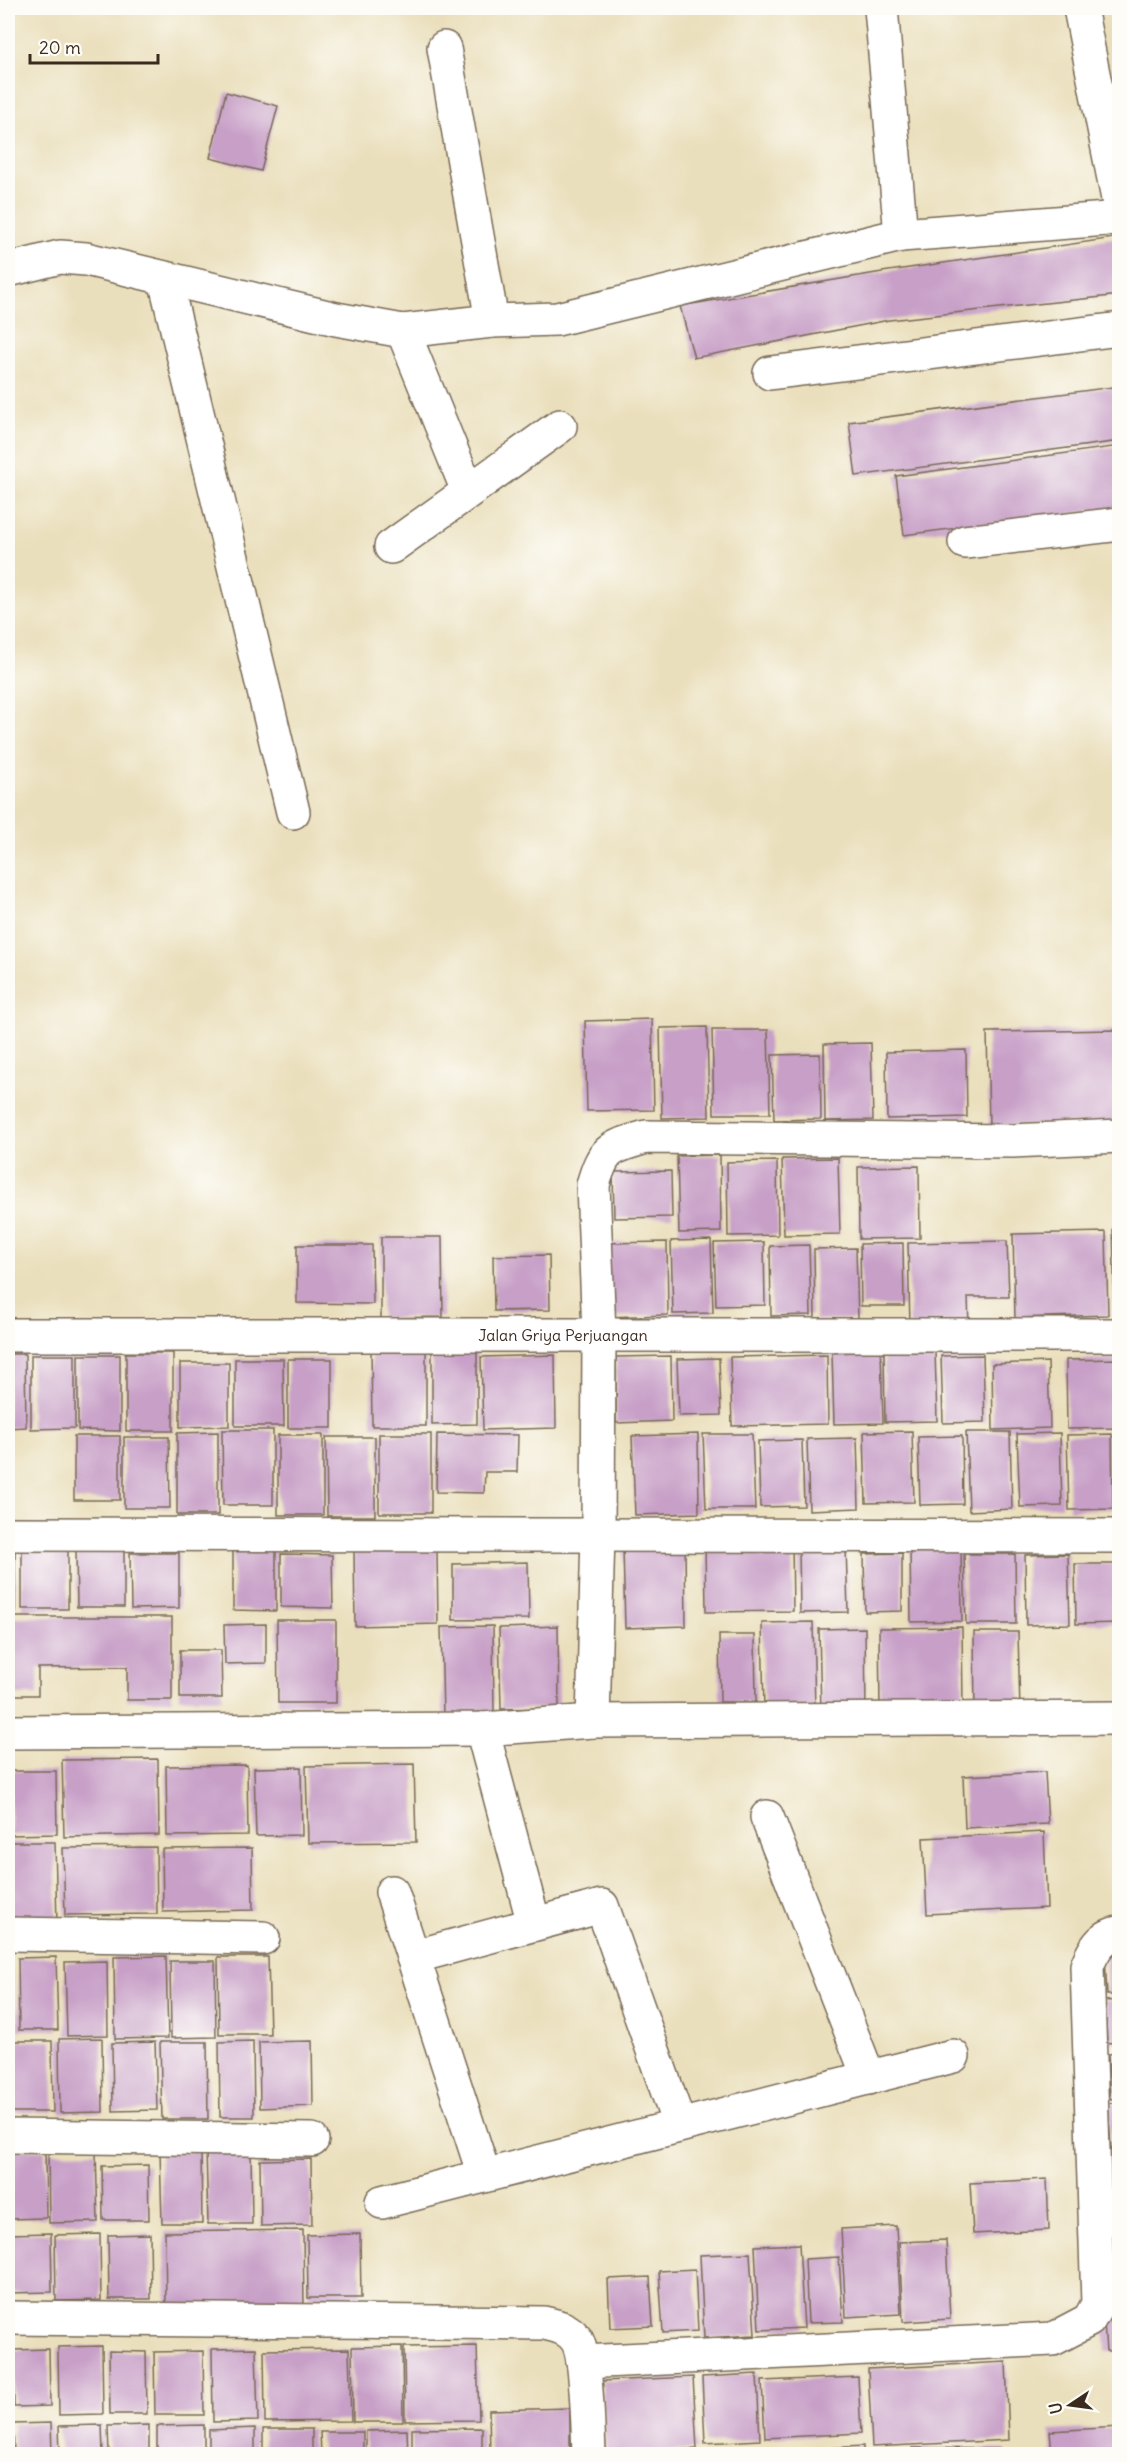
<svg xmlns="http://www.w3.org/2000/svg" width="1127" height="2462" font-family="Delius,sans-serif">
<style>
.building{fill:#c79fc7}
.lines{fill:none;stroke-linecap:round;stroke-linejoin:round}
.street-casing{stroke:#786955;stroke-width:36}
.street{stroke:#fff;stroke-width:33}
.labels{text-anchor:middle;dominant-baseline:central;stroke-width:4.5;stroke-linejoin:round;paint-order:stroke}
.street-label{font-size:16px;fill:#3b2a1e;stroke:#fdfcf7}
</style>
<rect width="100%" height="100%" fill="#fdfcf7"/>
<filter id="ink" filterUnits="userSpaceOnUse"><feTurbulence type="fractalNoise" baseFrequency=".0167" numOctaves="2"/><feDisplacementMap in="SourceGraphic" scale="12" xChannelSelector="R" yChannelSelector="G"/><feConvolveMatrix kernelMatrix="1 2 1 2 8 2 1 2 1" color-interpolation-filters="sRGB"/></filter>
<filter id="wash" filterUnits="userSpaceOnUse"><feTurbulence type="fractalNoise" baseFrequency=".008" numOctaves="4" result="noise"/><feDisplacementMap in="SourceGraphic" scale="24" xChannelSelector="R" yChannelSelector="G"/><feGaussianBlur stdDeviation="1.35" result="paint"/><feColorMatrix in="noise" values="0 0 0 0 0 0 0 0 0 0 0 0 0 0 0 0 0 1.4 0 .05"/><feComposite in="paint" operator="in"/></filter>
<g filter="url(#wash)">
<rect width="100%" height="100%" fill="#eadfbc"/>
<g id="blocks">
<g class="building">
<polygon points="226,92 278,106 261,171 210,158"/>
<polygon points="1120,237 1120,295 889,320 694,358 680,306 882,272"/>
<polygon points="1120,386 1120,441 856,476 849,422"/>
<polygon points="1120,446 1120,507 904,535 896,476"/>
<polygon points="652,1019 654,1110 587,1111 585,1021"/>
<polygon points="707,1027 709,1117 662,1118 660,1028"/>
<polygon points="712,1030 768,1030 770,1114 714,1114"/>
<polygon points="1116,1030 1118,1123 989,1126 987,1032"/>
<polygon points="871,1043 873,1120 825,1121 824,1044"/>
<polygon points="966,1050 967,1117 887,1119 886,1052"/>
<polygon points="820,1054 821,1119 774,1120 772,1055"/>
<polygon points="720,1155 721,1232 679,1233 677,1156"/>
<polygon points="838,1158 840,1234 784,1235 782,1159"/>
<polygon points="777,1161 778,1235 728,1236 727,1162"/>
<polygon points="919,1166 920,1238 859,1239 858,1167"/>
<polygon points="671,1171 672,1217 614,1218 613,1172"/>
<polygon points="1113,1228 1120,1228 1120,1309 1115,1309"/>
<polygon points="1106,1232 1108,1315 1015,1318 1013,1234"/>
<polygon points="381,1237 442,1237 443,1317 381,1318"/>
<polygon points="711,1240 713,1313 673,1314 671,1241"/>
<polygon points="1007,1241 1009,1297 968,1297 969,1326 910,1327 908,1243"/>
<polygon points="667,1242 668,1315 606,1317 604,1243"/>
<polygon points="764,1242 765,1305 716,1306 714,1243"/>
<polygon points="903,1243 904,1306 861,1306 860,1244"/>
<polygon points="297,1245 372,1245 373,1304 297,1303"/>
<polygon points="809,1245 811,1315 771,1316 770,1246"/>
<polygon points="856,1248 858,1319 815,1320 814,1249"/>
<polygon points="549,1255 550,1310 494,1311 493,1256"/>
<polygon points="426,1347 426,1426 372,1426 371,1348"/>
<polygon points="432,1349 477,1349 477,1424 432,1425"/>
<polygon points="881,1351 883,1423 834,1424 832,1353"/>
<polygon points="935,1351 937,1421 885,1422 884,1352"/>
<rect x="126" y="1353" width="47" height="78"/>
<polygon points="8,1354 25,1354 26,1427 8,1428"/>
<polygon points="31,1355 75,1355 75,1428 31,1429"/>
<polygon points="78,1355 120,1355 120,1431 78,1430"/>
<polygon points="555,1355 556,1428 483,1430 481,1357"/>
<polygon points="827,1355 828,1424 732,1426 730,1357"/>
<polygon points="983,1355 985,1422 943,1423 941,1356"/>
<polygon points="671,1356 672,1421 616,1423 616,1357"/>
<polygon points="719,1358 721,1415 679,1416 677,1359"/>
<polygon points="235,1359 283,1359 284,1426 235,1426"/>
<rect x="288" y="1359" width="44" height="69"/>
<polygon points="1120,1359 1120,1428 1067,1429 1066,1360"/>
<polygon points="1048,1362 1050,1428 993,1430 992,1364"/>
<polygon points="180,1363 229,1363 229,1426 180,1427"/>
<polygon points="222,1430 273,1430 273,1505 223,1505"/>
<polygon points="912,1431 914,1502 866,1503 864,1432"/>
<polygon points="218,1432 218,1515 177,1515 177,1433"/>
<polygon points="966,1432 1010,1432 1012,1509 969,1511"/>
<polygon points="1060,1433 1062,1506 1020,1507 1017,1434"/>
<rect x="379" y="1434" width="52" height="79"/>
<polygon points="437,1434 518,1435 517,1472 485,1472 484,1493 436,1492"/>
<polygon points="698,1434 699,1513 635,1515 632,1436"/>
<polygon points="703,1434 752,1434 755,1509 706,1509"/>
<polygon points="1112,1434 1113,1509 1069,1510 1067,1435"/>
<rect x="278" y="1435" width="45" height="80"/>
<rect x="74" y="1436" width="46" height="64"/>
<polygon points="962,1436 963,1504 920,1505 918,1437"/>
<polygon points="124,1437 169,1437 170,1508 124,1508"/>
<polygon points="326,1437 375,1437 375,1516 327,1516"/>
<polygon points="857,1438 859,1508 809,1510 807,1439"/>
<polygon points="802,1440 804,1506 760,1507 758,1441"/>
<polygon points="792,1541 793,1611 706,1612 705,1543"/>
<rect x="22" y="1543" width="46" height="66"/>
<polygon points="961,1545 962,1621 911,1622 910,1546"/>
<polygon points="685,1546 686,1626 625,1628 623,1547"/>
<polygon points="846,1546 848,1612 800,1613 799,1547"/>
<rect x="8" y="1547" width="7" height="64"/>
<polygon points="124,1549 124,1607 77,1607 76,1550"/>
<polygon points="437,1549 438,1624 355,1626 354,1551"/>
<polygon points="233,1550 276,1551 276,1611 233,1610"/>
<polygon points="130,1553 179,1553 179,1608 131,1609"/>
<polygon points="902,1553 902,1611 865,1612 864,1554"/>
<polygon points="281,1554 332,1555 333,1608 281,1607"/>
<polygon points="964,1554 1015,1554 1016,1624 966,1624"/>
<polygon points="1068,1554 1070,1624 1026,1625 1025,1555"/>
<polygon points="528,1562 529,1619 453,1620 453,1564"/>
<polygon points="1075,1564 1120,1564 1120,1623 1076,1624"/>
<polygon points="8,1617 172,1617 172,1700 127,1700 127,1667 38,1668 38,1695 8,1695"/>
<polygon points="277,1620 336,1620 336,1703 278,1703"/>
<polygon points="813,1622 815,1711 764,1711 762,1623"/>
<polygon points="266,1624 266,1663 225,1664 224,1625"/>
<polygon points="493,1626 494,1713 443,1715 441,1627"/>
<polygon points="558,1626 559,1708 501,1709 499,1628"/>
<polygon points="962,1627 963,1706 880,1708 879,1628"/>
<polygon points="865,1628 866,1714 821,1714 819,1629"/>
<polygon points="974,1632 1018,1632 1020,1713 975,1714"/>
<polygon points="719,1635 755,1635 756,1702 720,1702"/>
<polygon points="180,1650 221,1650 222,1698 180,1698"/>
<polygon points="158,1759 159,1835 64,1837 62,1760"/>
<polygon points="414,1764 416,1842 308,1843 306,1766"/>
<polygon points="247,1765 248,1835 167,1836 166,1766"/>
<polygon points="301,1767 302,1835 256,1836 254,1768"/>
<polygon points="10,1771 56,1771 57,1834 11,1835"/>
<polygon points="1045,1772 1048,1824 965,1828 963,1776"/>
<polygon points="1044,1832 1047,1908 927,1914 923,1838"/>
<polygon points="8,1842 55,1842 57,1925 8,1926"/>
<polygon points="156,1847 157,1914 65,1915 63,1848"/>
<polygon points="252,1848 253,1910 163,1912 162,1849"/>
<polygon points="1120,1954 1120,1995 1107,1995 1105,1955"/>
<polygon points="166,1956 168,2038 115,2039 114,1957"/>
<polygon points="56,1957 58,2030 19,2030 18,1958"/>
<polygon points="218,1957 268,1957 270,2034 219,2034"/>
<polygon points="8,1959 10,1959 11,2028 8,2028"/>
<polygon points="107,1961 108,2035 67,2036 65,1962"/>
<polygon points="170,1961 215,1961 216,2037 171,2038"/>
<polygon points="1120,2000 1120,2042 1107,2043 1105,2001"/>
<polygon points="102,2038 103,2112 60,2113 59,2039"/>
<polygon points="8,2041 52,2041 53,2112 8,2112"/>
<polygon points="253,2041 254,2117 220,2117 219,2042"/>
<polygon points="312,2041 313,2106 260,2108 259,2042"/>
<polygon points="155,2042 157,2110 113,2111 112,2043"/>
<polygon points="160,2042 207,2042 208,2119 162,2119"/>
<polygon points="1120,2053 1120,2098 1110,2099 1108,2054"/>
<polygon points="1120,2102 1120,2147 1111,2148 1108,2103"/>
<polygon points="1120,2149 1120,2193 1107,2193 1105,2150"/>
<polygon points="8,2150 45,2150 46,2218 8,2219"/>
<polygon points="251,2150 252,2224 208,2224 206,2151"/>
<polygon points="96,2152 98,2222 49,2223 48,2153"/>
<polygon points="160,2152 201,2152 202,2223 162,2223"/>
<polygon points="311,2159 312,2225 261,2226 260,2160"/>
<polygon points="148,2165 149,2220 103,2220 102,2166"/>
<polygon points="1047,2179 1049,2230 973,2234 970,2183"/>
<polygon points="1108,2197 1120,2197 1120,2245 1111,2246"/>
<polygon points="896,2226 901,2314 846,2317 841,2229"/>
<polygon points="303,2230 304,2307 166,2309 165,2232"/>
<polygon points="51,2233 52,2292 8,2293 8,2234"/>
<polygon points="100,2234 101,2300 56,2301 55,2235"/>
<polygon points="150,2234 151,2299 109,2299 108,2235"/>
<polygon points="360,2234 361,2298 308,2298 307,2235"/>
<polygon points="946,2240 950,2319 903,2322 899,2242"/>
<polygon points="799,2244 804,2328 759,2330 755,2246"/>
<polygon points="750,2253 755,2335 704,2338 700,2255"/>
<polygon points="839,2257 843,2322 808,2323 805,2259"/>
<polygon points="695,2269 698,2331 663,2333 659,2271"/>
<polygon points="650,2277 653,2326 610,2328 608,2279"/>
<polygon points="1120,2308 1120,2351 1106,2351 1103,2309"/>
<polygon points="102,2346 103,2414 59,2415 58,2347"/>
<polygon points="402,2346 403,2422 353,2422 352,2347"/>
<polygon points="477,2346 479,2420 405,2421 404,2347"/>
<polygon points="256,2348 258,2421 213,2422 212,2349"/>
<polygon points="49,2349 50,2406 14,2407 13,2350"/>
<polygon points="349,2349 351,2421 265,2422 264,2350"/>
<polygon points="109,2351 146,2352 147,2414 110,2414"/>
<polygon points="203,2351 204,2415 155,2415 154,2352"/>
<polygon points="1006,2362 1009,2440 872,2447 868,2369"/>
<polygon points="757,2374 760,2440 705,2443 702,2377"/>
<polygon points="693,2377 697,2449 606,2453 602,2381"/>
<polygon points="858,2377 861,2433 765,2438 762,2381"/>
<polygon points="570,2408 570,2454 490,2454 489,2410"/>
<polygon points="51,2423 52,2454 14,2454 13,2424"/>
<polygon points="102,2425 103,2454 60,2454 59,2426"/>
<polygon points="149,2425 149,2454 109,2454 108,2426"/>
<polygon points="204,2425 204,2454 157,2454 157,2426"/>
<polygon points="1120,2427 1120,2454 1052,2454 1050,2431"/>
<polygon points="255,2428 255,2454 209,2454 209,2430"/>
<polygon points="482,2428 482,2454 412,2454 412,2429"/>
<rect x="263" y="2429" width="49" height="25"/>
<polygon points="407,2430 408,2454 366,2454 366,2431"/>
<polygon points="320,2432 363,2432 363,2454 321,2454"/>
<polygon points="863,2446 863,2454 775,2454 774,2451"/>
<polygon points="912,2448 1007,2449 1007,2454 912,2454"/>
</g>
</g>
</g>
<g filter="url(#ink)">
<use href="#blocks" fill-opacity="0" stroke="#786955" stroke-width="1.5"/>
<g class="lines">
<g class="street-casing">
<g id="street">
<polyline points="881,8 901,235"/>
<polyline points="1080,8 1120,209"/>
<polyline points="444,48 492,321"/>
<polyline points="8,270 60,257 86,259 336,319 403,331 492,321 557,319 901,235 1120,218"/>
<polyline points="165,279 293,812"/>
<polyline points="403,331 468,491"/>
<polyline points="770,373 1120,329"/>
<polyline points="965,542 1120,524"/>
<polyline points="391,547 560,426"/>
<path id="s1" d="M8,1335H1120"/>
<polyline points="8,1534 1120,1536"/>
<path d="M593,1721L598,1534L599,1333L593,1185C604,1147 610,1148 646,1137L1012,1141L1120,1136"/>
<polyline points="482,1729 534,1924"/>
<polyline points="8,1732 482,1729 593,1721 1120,1718"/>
<polyline points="767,1817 869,2078"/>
<polyline points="392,1892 484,2175"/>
<polyline points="8,1934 263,1938"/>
<polyline points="413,1957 602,1906 679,2124"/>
<polyline points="8,2136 312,2140"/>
<polyline points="382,2202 953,2056"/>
<path d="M8,2318L544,2323C557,2326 568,2328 576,2339C587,2354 588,2432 589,2454"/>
<path d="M583,2362L1053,2339L1089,2320L1098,2304L1087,1966C1093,1951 1101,1935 1120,1933"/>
</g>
</g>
<use href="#street" class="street"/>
</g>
</g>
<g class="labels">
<g class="street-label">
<text stroke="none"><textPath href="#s1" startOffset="555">Jalan Griya Perjuangan</textPath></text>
</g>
</g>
<rect width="1127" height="2462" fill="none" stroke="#fdfcf7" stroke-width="30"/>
<g transform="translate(1070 2405) rotate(257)" stroke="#fdfcf7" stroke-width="4.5" paint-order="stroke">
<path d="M0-4.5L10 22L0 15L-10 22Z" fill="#3b2a1e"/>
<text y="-9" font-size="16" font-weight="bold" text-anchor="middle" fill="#3b2a1e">U</text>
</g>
<path d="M30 54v9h128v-9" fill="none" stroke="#3b2a1e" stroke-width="3"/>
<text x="39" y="54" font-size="18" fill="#3b2a1e" stroke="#fdfcf7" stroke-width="4.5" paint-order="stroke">20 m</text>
</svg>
